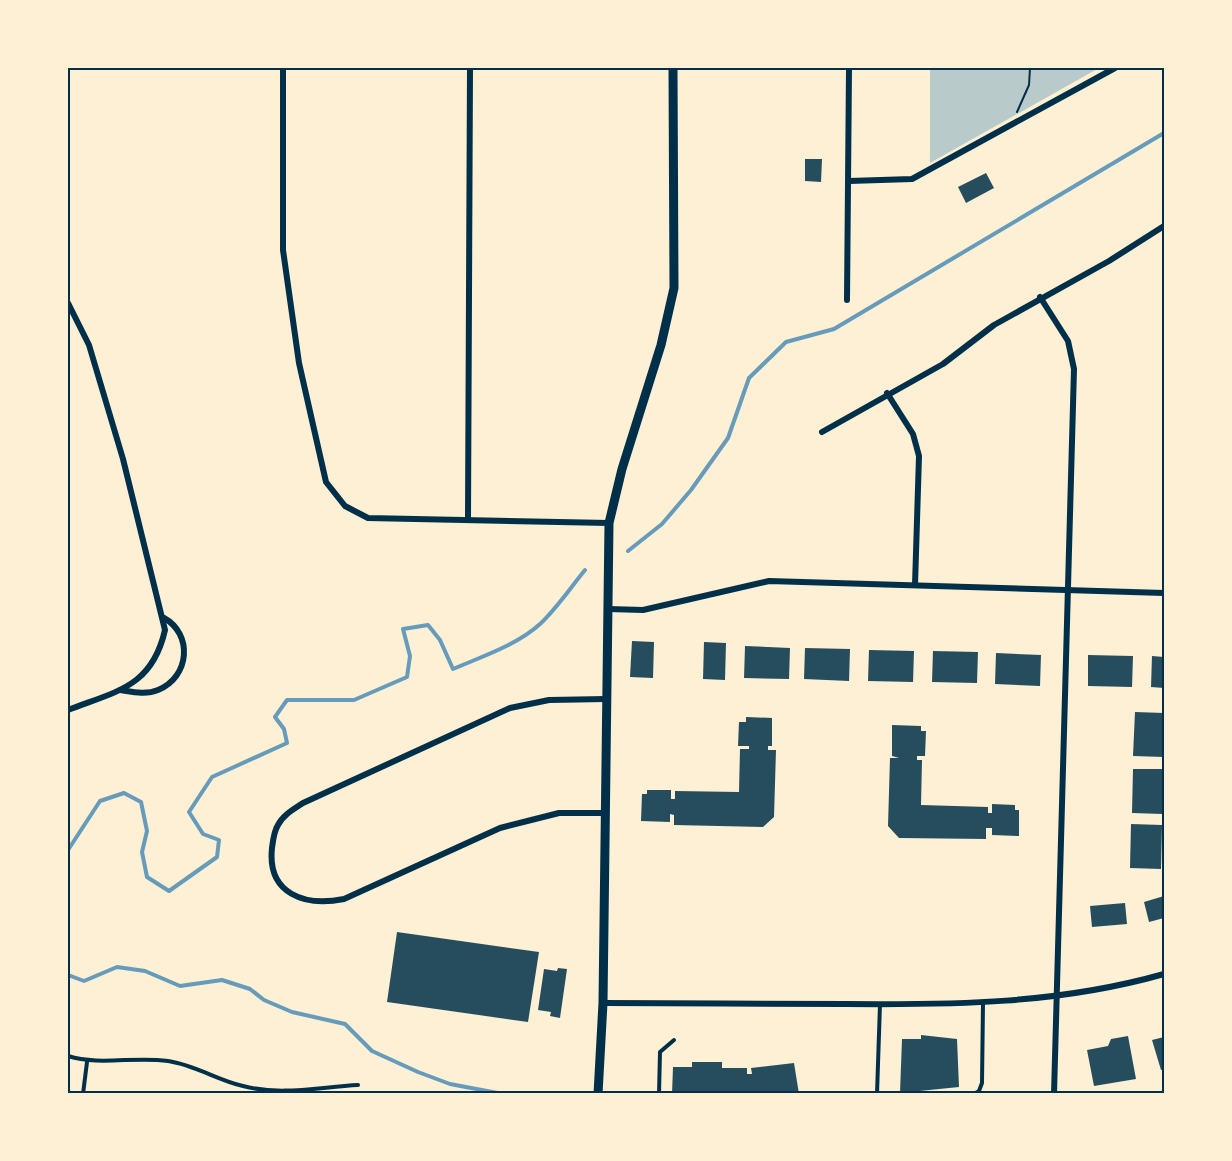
<svg xmlns="http://www.w3.org/2000/svg" width="1232" height="1161" font-family="Lato,sans-serif">
<style>
.green{fill:#b9caca}
.lines{fill:none;stroke-linecap:round;stroke-linejoin:round}
.stream{stroke:#669bbc;stroke-width:4}
.building{fill:#264d5e}
.path{stroke:#003049;stroke-width:2}
.service{stroke:#003049;stroke-width:4}
.minor{stroke:#003049;stroke-width:6}
.tertiary{stroke:#003049;stroke-width:9}
.neatline{fill:none;stroke:#003049;stroke-width:2}
</style>
<rect width="100%" height="100%" fill="#fdf0d5"/>
<polygon class="green" points="930,68 1099,68 930,163"/>
<g class="lines">
<g class="stream">
<polyline points="628,551 662,524 691,490 728,438 749,378 786,342 834,329 1164,133"/>
<path d="M68,850L100,801L124,793L141,802L147,831L142,852L147,877L169,891L217,857L219,840L203,834L189,812L212,777L287,743L284,729L275,717L287,700H354L407,677L410,656L403,629L428,625L440,640L453,669C481,657 517,645 540,624C557,608 571,587 585,570"/>
<polyline points="68,975 84,981 117,967 145,971 180,986 222,980 250,989 264,1000 292,1012 345,1024 372,1051 418,1072 450,1084 503,1094"/>
</g>
</g>
<g class="building">
<polygon points="805,159 822,159 821,182 805,181"/>
<polygon points="986,173 994,188 966,203 958,187"/>
<polygon points="632,641 654,642 653,678 630,677"/>
<polygon points="704,642 726,643 725,680 703,679"/>
<polygon points="745,646 790,648 789,679 744,678"/>
<polygon points="805,648 850,649 849,681 804,679"/>
<polygon points="869,650 914,651 913,682 868,681"/>
<polygon points="933,651 978,652 977,683 932,682"/>
<polygon points="996,653 1041,655 1040,686 995,684"/>
<polygon points="1088,655 1133,656 1132,687 1088,686"/>
<polygon points="1152,656 1164,657 1164,688 1151,687"/>
<polygon points="1135,712 1164,713 1164,757 1133,756"/>
<polygon points="746,717 772,718 772,746 768,746 768,750 776,750 774,817 763,827 674,825 674,815 670,814 670,822 641,821 642,794 647,794 647,790 671,790 671,799 675,799 675,791 739,792 740,749 749,749 749,746 738,746 739,722 746,722"/>
<polygon points="892,725 921,726 921,731 926,731 925,756 917,756 917,760 922,760 921,805 988,807 988,813 992,813 992,804 1015,805 1015,810 1019,810 1019,836 992,835 992,828 986,828 986,839 899,838 888,826 890,758 899,758 892,756"/>
<polygon points="1133,769 1164,769 1163,814 1132,813"/>
<polygon points="1131,824 1162,825 1161,869 1130,868"/>
<polygon points="1164,896 1164,918 1149,922 1144,902"/>
<polygon points="1125,903 1127,924 1092,927 1090,906"/>
<polygon points="397,932 539,952 528,1022 387,1002"/>
<polygon points="558,968 567,969 560,1018 550,1016 551,1012 538,1010 544,969 557,971"/>
<polygon points="921,1035 957,1039 959,1087 900,1093 902,1039 921,1039"/>
<polygon points="1128,1036 1136,1079 1094,1086 1087,1050 1108,1046 1111,1039"/>
<polygon points="1164,1037 1164,1069 1161,1070 1152,1040"/>
<polygon points="692,1062 722,1062 722,1068 747,1068 747,1074 752,1074 751,1068 794,1063 799,1094 672,1094 673,1067 692,1067"/>
</g>
<g class="lines">
<polyline class="path" points="1017,112 1029,85 1030,68"/>
<g class="service">
<path d="M68,1056C100,1066 134,1056 168,1061C195,1065 217,1080 243,1086C281,1096 319,1087 358,1085"/>
<polyline points="83,1094 87,1062"/>
<polyline points="659,1094 660,1052 674,1040"/>
<polyline points="877,1094 880,1004"/>
<polyline points="974,1094 979,1091 982,1083 983,1003"/>
</g>
<g class="minor">
<polyline points="283,68 283,250 299,363 326,482 345,506 368,518 609,523"/>
<polyline points="849,181 912,179 1115,68"/>
<polyline points="1040,297 1068,341 1074,369 1054,1094"/>
<polyline points="847,300 849,68"/>
<path d="M68,303L89,345L123,459L165,630C152,687 117,691 68,710"/>
<polyline points="887,393 913,434 919,456 915,585"/>
<polyline points="822,432 943,364 994,325 1109,261 1164,226"/>
<polyline points="468,519 470,68"/>
<polyline points="608,609 643,610 769,581 1164,593"/>
<path d="M120,690C133,692 146,695 158,690C190,677 193,634 164,618"/>
<path d="M604,813H559L500,828L344,899C305,907 267,894 272,848C273,840 274,831 278,825C283,815 294,809 303,803L510,708L549,700L606,699"/>
<path d="M603,1003C684,1003 764,1004 845,1004C955,1005 1058,1004 1164,974"/>
</g>
<polyline class="tertiary" points="598,1094 603,1003 609,523 622,469 661,345 674,288 673,68"/>
</g>
<rect width="1232" height="1161" fill="none" stroke="#fdf0d5" stroke-width="138"/>
<rect x="69" y="69" width="1094" height="1023" class="neatline"/>
</svg>
